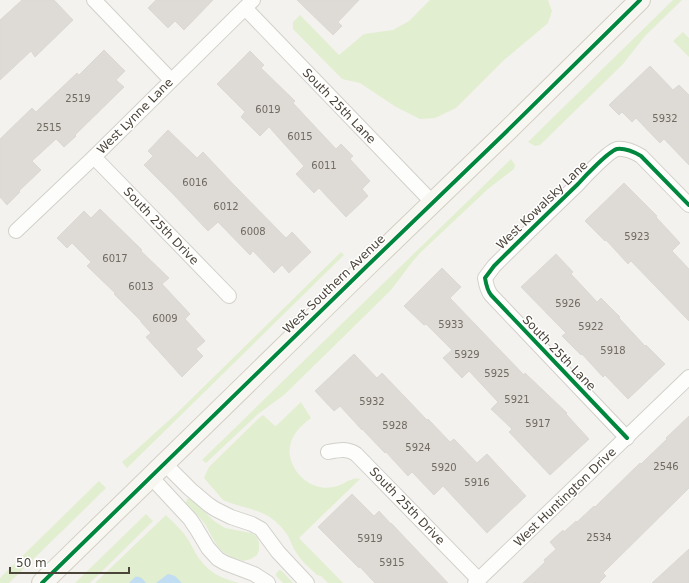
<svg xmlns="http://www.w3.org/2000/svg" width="689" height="583" font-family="'DejaVu Sans',sans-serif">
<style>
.green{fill:#e1eecf}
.water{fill:#c0ddf1}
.building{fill:#dedbd6;stroke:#dcd9d4}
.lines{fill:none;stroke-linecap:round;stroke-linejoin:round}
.street-casing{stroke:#d2d0cb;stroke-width:16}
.secondary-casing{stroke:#d3cfc5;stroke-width:22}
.street{stroke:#fdfdfc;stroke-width:14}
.secondary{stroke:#f7f6f1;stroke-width:20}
.cycleway-casing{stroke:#fff;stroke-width:6}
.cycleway{stroke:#00873e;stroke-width:4}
.labels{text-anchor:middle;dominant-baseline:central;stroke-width:3;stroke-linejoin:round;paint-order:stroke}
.number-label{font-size:10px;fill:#706a61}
.street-label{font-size:12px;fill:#4b4439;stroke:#fff}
</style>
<rect width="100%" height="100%" fill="#f4f2ee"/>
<g class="green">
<polygon points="430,0 548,0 552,11 548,23 504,60 456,108 435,118 420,119 396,107 360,83 342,79 293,29 293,22 300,15 339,55 364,34 393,30 409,21"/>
<polygon points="673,0 682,0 645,36 623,64 540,145 535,146 528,142"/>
<polygon points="683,32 689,38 689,57 673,41"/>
<polygon points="511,159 515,165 514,169 488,189 420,253 413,261 391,290 383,298 284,395 258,414 206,463 202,460"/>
<polygon points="341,252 344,255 127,468 122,462 135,451 176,414"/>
<path d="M301,402L311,418C302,425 295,431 291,442C285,460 299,481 316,486C324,489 333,488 340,485C347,482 353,477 360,479L299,538L343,583H328L321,576L317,575C310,568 301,561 296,552C292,547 291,541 288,536C283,528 276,521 268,516C256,509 241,507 228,502L223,500L204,478L209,467L259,418L263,415L274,425L276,426Z"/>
<polygon points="99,481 106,488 9,583 0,583 0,578"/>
<polygon points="190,498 192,499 214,521 225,528 251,533 257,537 259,543 259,550 257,555 251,559 243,561 231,557 223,552 216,544 205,524 186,503 187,499"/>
<polygon points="146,514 153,521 90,583 75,583"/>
<path d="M166,515C173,522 182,530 187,538C190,542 192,547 195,552C205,570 219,578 239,583H95Z"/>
<polygon points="280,570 282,571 293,583 283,583 276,576 276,574 278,571"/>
</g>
<g class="water">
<polygon points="168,574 175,576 182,583 156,583"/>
<path d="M135,577C140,576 143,579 146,583H129Z"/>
</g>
<g class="building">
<polygon points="22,0 54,0 73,20 35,57 31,51 0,80 0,20"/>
<polygon points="156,0 213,0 184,30 175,21 168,28 148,8"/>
<polygon points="297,0 359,0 338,22 342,26 333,35"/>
<polygon points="104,50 125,71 116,80 124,87 75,135 76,136 64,147 56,139 32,161 41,170 19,191 20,192 7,205 0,197 0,139 32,108 36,112 77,73 79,75"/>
<polygon points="250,51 264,65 261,68 295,101 293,103 336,149 341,144 353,156 350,159 370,181 362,189 368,196 346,217 319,188 314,193 296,174 304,166 269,127 260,136 241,117 245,112 217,84"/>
<polygon points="650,66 673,90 679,85 689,95 689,165 664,139 660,143 636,118 632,122 622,112 619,115 609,105"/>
<polygon points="168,130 197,158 203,152 233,184 286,238 292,232 311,252 289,273 282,265 274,273 253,251 250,255 218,222 208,231 173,194 144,165 153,156 148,151"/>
<polygon points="624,183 657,216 656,217 680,243 672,251 689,269 689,321 631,261 628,264 606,240 605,241 585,221"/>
<polygon points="100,209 142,250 141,251 169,278 162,284 190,314 185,319 205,341 196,349 203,356 182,377 146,337 151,333 141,322 141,321 114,294 115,293 87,266 91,262 72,243 67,248 57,238 84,211 91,218"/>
<polygon points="556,254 573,272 571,274 597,302 601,298 620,317 619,318 645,346 646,345 665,364 628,399 605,375 603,377 582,354 581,355 562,336 566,333 521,287"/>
<polygon points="442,268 461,287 450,298 524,375 525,373 567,413 566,414 589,439 550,475 509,432 512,429 491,409 498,402 469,371 462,378 443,358 452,350 426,324 424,325 404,306"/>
<polygon points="354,354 377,378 382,373 405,397 427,420 428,419 450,442 454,439 477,463 487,454 526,496 487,533 443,486 434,495 412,472 408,476 386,452 385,453 362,429 362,430 340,406 334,411 315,391"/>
<polygon points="689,416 689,488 603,573 606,576 599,583 523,583 545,562 544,560 556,549 550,542 563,530 564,532 576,521 577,522 594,506 595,507 640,463 641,464 667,439 666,438"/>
<polygon points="352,494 374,516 379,511 391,524 391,523 448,583 375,583 360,567 359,568 318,527"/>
<polygon points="689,549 689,583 652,583"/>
</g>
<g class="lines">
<g class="street-casing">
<g id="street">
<polyline points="94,0 171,80"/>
<polyline points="245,8 433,203"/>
<polyline points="94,157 229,296"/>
<polyline points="16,231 94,157 253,0"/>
<path d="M627,438L491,295C487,290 486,284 485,278L494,266C522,238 550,211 578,184C585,176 609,151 617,149C626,148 634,152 641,156L689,205"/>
<path d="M328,452C339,450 347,448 356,454L479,580"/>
<polyline points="165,464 190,489 209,505 215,509 231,517 252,524 261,529 278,552 307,583"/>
<polyline points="151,477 190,519 196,528 208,548 218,559 225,563 254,574 268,583"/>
<polyline points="475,583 689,377"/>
</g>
</g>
<g class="secondary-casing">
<polyline id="secondary" points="42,583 366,267 504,134 640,0"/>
</g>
<use href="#street" class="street"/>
<use href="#secondary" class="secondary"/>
<g class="cycleway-casing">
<g id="cycleway">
<path d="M627,438L491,295C487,290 486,284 485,278L494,266C522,238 550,211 578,184C585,176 609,151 617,149C626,148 634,152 641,156L689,205"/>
<polyline points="42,583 366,267 504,134 640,0"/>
</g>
</g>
<use href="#cycleway" class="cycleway"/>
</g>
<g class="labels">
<g class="number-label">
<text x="78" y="98">2519</text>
<text x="268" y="109">6019</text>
<text x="665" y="118">5932</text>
<text x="49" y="127">2515</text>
<text x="300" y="136">6015</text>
<text x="324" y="165">6011</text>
<text x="195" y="182">6016</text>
<text x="226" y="206">6012</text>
<text x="253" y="231">6008</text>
<text x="637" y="236">5923</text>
<text x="115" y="258">6017</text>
<text x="141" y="286">6013</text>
<text x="568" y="303">5926</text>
<text x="165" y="318">6009</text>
<text x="451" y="324">5933</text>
<text x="591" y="326">5922</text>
<text x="613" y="350">5918</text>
<text x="467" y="354">5929</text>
<text x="497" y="373">5925</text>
<text x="517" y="399">5921</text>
<text x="372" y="401">5932</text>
<text x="538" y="423">5917</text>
<text x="395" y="425">5928</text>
<text x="418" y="447">5924</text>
<text x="666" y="466">2546</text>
<text x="444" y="467">5920</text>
<text x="477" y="482">5916</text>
<text x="599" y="537">2534</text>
<text x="370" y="538">5919</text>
<text x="392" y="562">5915</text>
</g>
<g class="street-label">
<text transform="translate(339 106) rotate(46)">South 25th Lane</text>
<text transform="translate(135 116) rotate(-45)">West Lynne Lane</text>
<text transform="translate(542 205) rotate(-44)">West Kowalsky Lane</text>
<text transform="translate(161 226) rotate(46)">South 25th Drive</text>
<text transform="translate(334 284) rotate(-44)">West Southern Avenue</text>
<text transform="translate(559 353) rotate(46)">South 25th Lane</text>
<text transform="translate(565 497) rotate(-44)">West Huntington Drive</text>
<text transform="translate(407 506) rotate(46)">South 25th Drive</text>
</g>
</g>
<path d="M10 567v6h119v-6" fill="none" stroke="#4b4439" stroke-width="2"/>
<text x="16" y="567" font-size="12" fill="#4b4439" stroke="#ffffff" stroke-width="3" paint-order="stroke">50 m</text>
</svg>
